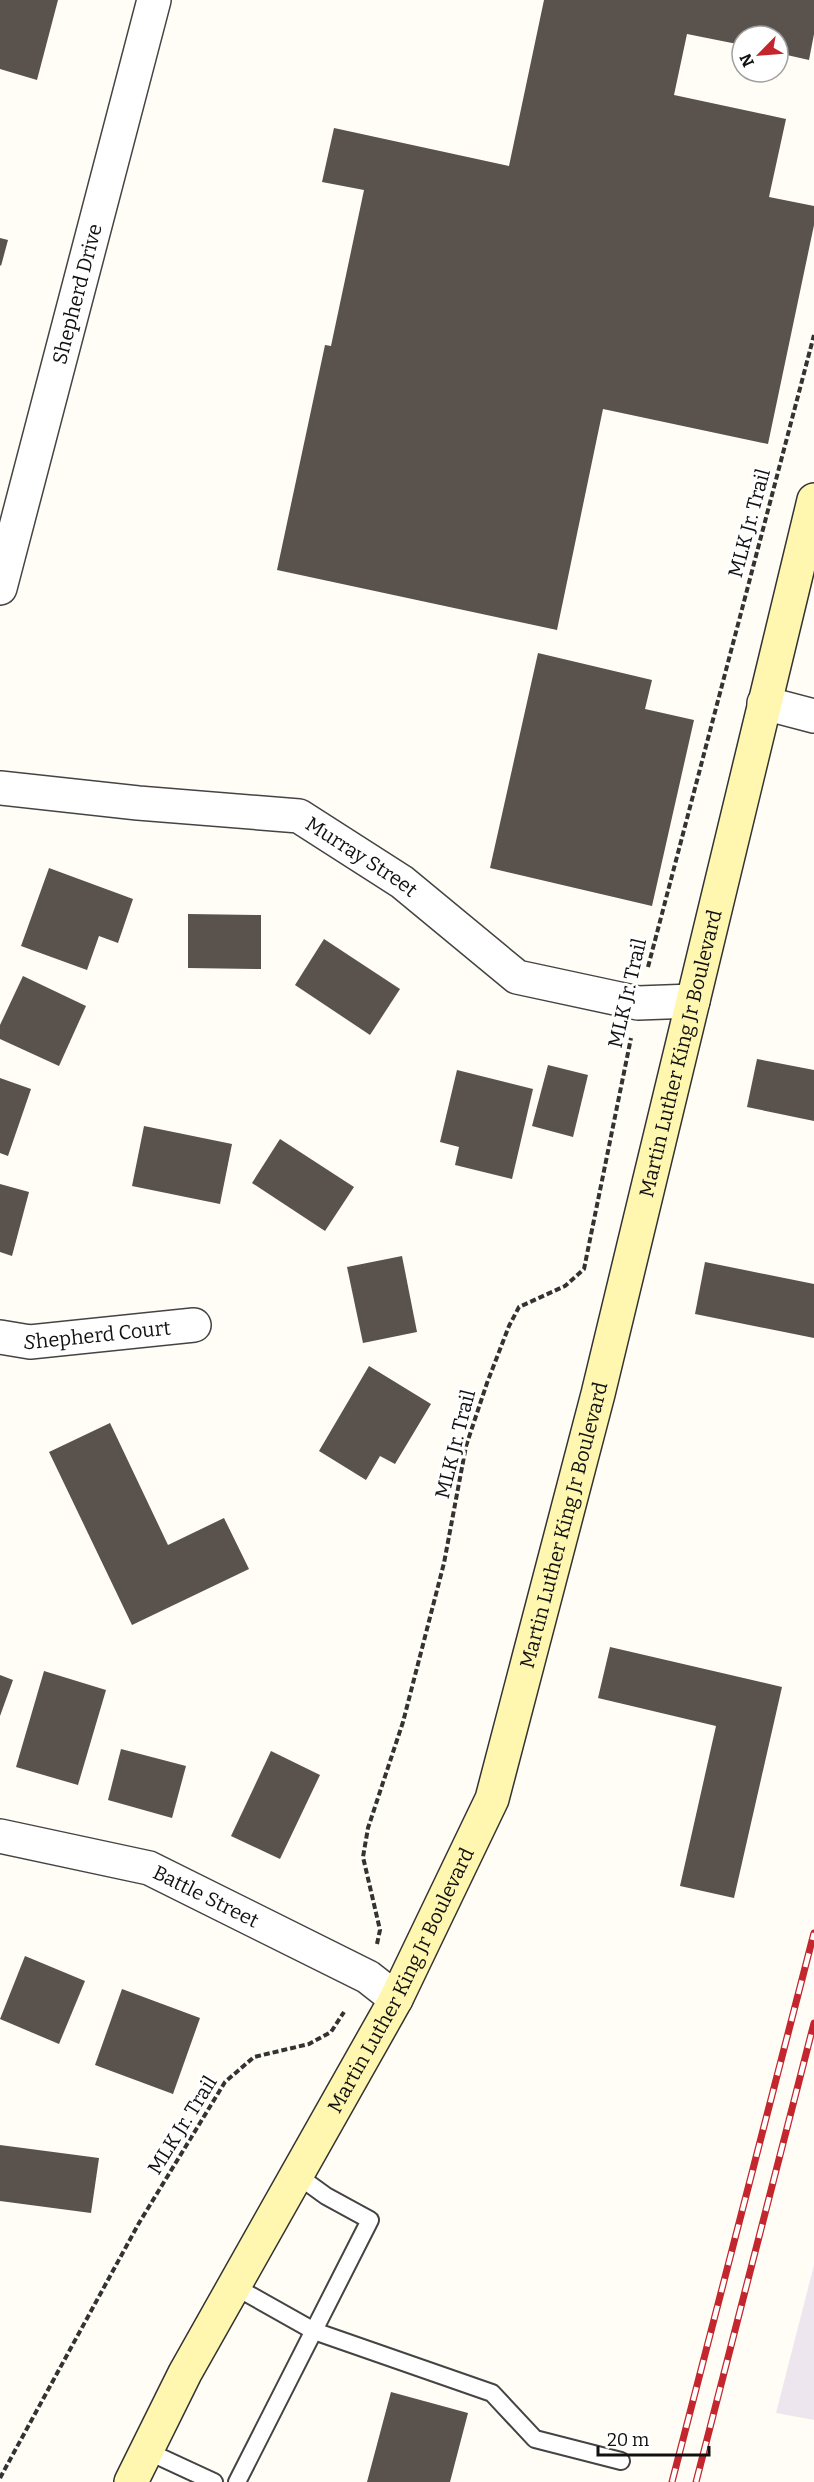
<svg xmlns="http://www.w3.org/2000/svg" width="814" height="2482" font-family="Bitter,serif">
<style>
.industrial{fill:#eee6ef}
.building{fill:#5a524d}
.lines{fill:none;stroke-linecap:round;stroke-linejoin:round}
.service-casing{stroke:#444;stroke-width:20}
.minor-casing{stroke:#444;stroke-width:36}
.secondary-casing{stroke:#333;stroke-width:36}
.path{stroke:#333;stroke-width:4;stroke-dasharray:6 3;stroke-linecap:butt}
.service{stroke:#fff;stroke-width:16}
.minor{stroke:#fff;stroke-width:33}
.secondary{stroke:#fff6b0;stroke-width:33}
.rail-casing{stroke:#c4262e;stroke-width:7}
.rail{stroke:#fff;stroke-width:4.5;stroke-dasharray:14;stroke-linecap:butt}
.labels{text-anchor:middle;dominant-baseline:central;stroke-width:6;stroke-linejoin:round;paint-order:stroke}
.street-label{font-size:20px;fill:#111;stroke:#fff}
</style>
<rect width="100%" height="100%" fill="#fffdf5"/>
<polygon class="industrial" points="814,2265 814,2420 776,2413"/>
<g class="building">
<polygon points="0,0 58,0 37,80 0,69"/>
<polygon points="544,0 814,0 814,34 809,60 778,53 778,36 742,36 742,45 687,34 674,95 786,119 769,197 814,206 814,225 768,444 603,409 557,630 277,570 325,345 331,346 364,190 322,182 334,128 509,166"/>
<polygon points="0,238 8,240 1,266 0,265"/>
<polygon points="538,653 652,680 645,709 694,720 652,906 490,868"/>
<polygon points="49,868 133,899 118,943 99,936 87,970 21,946"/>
<polygon points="188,914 261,915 261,969 188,968"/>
<polygon points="324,939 400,989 370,1035 295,985"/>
<polygon points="23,976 86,1006 59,1066 0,1039 0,1025"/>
<polygon points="757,1059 814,1070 814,1121 747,1107"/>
<polygon points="548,1065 588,1075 573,1137 532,1126"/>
<polygon points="457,1070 533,1089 512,1179 455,1165 459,1147 440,1142"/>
<polygon points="0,1078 31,1089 8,1156 0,1153"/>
<polygon points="144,1126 232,1144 220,1204 132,1186"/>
<polygon points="280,1139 354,1187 325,1231 252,1183"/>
<polygon points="0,1184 29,1192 12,1256 0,1252"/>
<polygon points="402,1256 417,1332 363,1343 347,1267"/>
<polygon points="705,1262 814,1284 814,1338 695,1314"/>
<polygon points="369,1366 431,1404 395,1464 380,1456 366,1480 319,1451"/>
<polygon points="110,1423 168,1545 224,1518 249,1569 132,1625 49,1452"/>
<polygon points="610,1647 782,1687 734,1898 680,1886 716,1726 598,1698"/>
<polygon points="44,1671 106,1690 78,1785 16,1767"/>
<polygon points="0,1675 13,1680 0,1716"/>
<polygon points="121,1749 186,1766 172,1818 108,1800"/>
<polygon points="271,1751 320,1775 280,1859 231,1836"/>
<polygon points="25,1956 85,1981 59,2044 0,2019"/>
<polygon points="122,1989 200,2018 173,2094 95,2065"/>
<polygon points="0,2145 99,2158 91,2213 0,2201"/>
<polygon points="391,2392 468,2413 450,2482 367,2482"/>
</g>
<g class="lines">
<g class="service-casing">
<g id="service">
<polyline points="234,2286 314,2331 492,2393 535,2439 621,2461"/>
<polyline points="147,2451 214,2482"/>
<polyline points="237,2482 370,2220 326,2196 297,2175"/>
</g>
</g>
<g class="minor-casing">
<g id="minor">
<path id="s1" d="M0,588L154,0"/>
<polyline points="764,703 814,716"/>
<path id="s2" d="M0,788L138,803L299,816L402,882L517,977L638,1003L693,1001"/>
<path id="s3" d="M0,1337L30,1342L194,1325"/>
<path id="s4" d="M0,1836L149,1868L368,1977L396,1999"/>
</g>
</g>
<g class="secondary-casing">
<g id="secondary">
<path id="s5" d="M131,2482L185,2373L396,1999L492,1799L598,1394L814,500"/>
</g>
</g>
<g class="path">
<polyline points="648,967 814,335"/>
<polyline points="377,1944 380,1930 363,1857 368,1828 403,1722 444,1563 466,1446 487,1383 509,1326 519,1307 565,1286 584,1269 631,1038"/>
<polyline points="0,2478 139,2223 225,2082 254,2057 309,2044 331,2032 344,2012"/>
</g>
<use href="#service" class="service"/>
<use href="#minor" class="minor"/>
<use href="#secondary" class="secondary"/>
<g class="rail-casing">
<g id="rail">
<polyline points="672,2482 814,1933"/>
<polyline points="696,2482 814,2023"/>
</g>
</g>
<use href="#rail" class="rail"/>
</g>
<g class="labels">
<g class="street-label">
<text stroke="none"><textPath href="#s1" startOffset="304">Shepherd Drive</textPath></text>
<text transform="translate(749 523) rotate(-75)">MLK Jr. Trail</text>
<text stroke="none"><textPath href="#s2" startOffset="375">Murray Street</textPath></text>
<text transform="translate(627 993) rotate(-77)">MLK Jr. Trail</text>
<text stroke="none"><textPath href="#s5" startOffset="1542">Martin Luther King Jr Boulevard</textPath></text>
<text stroke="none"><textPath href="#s3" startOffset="98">Shepherd Court</textPath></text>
<text transform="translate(455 1444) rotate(-76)">MLK Jr. Trail</text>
<text stroke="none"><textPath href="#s5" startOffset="1056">Martin Luther King Jr Boulevard</textPath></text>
<text stroke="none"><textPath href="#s4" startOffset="216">Battle Street</textPath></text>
<text stroke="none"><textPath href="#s5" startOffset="570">Martin Luther King Jr Boulevard</textPath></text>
<text transform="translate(182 2125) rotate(-58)">MLK Jr. Trail</text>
</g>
</g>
<g transform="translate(760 54) rotate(245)"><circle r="28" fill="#ffffff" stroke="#a0a0a0" stroke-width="1.5"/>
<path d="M0-4.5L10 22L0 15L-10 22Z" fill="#c4262e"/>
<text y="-9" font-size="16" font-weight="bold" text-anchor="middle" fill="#111111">N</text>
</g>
<path d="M598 2446v9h111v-9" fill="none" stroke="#111111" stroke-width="3"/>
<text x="607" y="2446" font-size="18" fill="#111111" stroke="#ffffff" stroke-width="4.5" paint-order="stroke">20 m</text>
</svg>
